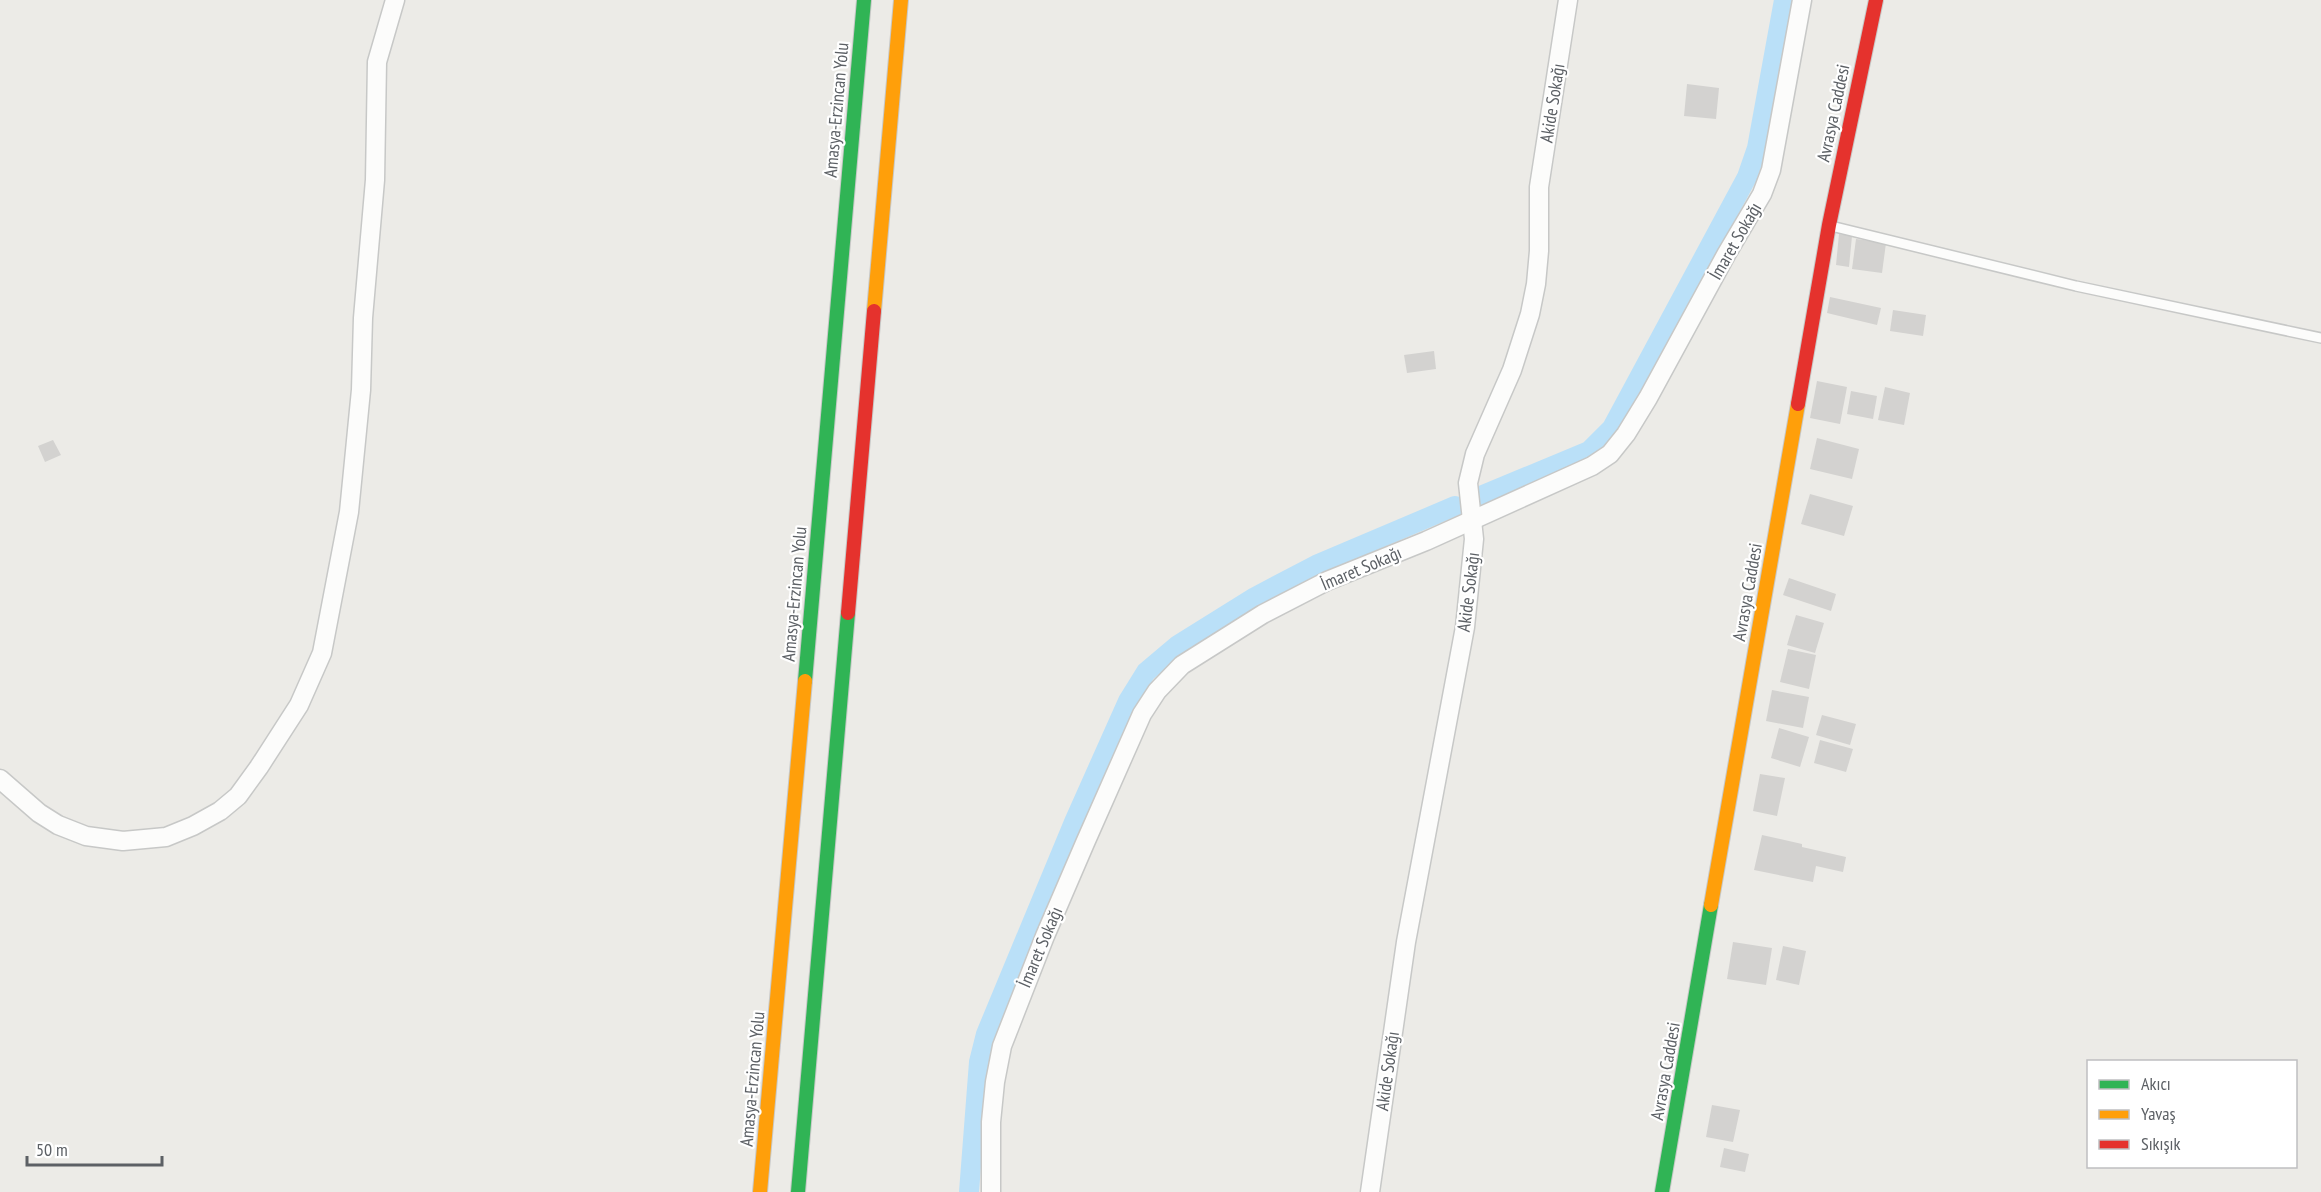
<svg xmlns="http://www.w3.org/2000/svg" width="2321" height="1192" font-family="'PT Sans Narrow',sans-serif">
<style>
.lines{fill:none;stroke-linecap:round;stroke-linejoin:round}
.canal{stroke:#bae0f8;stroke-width:20}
.building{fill:#d3d2d0}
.lane-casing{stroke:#c7c8c7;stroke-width:12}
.street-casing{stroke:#c7c8c7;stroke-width:21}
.fast-casing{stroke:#c7c8c7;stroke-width:16}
.slow-casing{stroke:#c7c8c7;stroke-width:16}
.jam-casing{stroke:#c7c8c7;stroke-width:16}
.lane{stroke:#fcfcfb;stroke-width:9}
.street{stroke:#fcfcfb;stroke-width:18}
.fast{stroke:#30b455;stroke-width:14}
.slow{stroke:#ff9f0a;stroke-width:14}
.jam{stroke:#e5322d;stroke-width:14}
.labels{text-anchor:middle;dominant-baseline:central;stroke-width:4.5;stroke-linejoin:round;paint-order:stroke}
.street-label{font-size:18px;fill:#5c6065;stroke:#fff}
</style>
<rect width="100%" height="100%" fill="#ecebe7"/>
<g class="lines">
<g class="canal">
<polyline points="1483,495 1589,451 1612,428 1747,177 1757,148 1784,0"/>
<polyline points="969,1192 979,1062 986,1034 1074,822 1128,701 1146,672 1178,645 1255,597 1316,565 1455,506"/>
</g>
</g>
<g class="building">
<polygon points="1687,84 1719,88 1716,119 1684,116"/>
<polygon points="1839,234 1852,236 1849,267 1836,265"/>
<polygon points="1856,239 1886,243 1882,273 1852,269"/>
<polygon points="1830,297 1881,308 1877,325 1827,313"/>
<polygon points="1893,310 1926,315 1923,336 1890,331"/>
<polygon points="1434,351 1436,369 1407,373 1404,355"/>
<polygon points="1817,381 1847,387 1840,424 1810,418"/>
<polygon points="1885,387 1910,393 1904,425 1878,420"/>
<polygon points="1851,391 1877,396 1873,419 1847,414"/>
<polygon points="1817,438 1859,449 1852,479 1810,469"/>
<polygon points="53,440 61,455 45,462 38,446"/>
<polygon points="1810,494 1853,506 1844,536 1801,524"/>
<polygon points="1789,578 1836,594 1831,611 1783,595"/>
<polygon points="1796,615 1824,623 1815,653 1787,645"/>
<polygon points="1788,649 1816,655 1809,689 1780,682"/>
<polygon points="1772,690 1809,697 1803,728 1766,721"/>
<polygon points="1822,715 1856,724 1850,745 1816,735"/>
<polygon points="1779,728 1809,737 1800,767 1771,758"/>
<polygon points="1820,740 1853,749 1846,772 1814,763"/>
<polygon points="1760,774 1785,778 1777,816 1753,811"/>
<polygon points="1762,835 1802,844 1802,847 1846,857 1843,872 1816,866 1813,882 1754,870"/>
<polygon points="1733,942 1772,948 1766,985 1727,979"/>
<polygon points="1783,946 1806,951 1799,985 1776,980"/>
<polygon points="1712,1105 1740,1110 1733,1142 1706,1137"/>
<polygon points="1724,1148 1749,1154 1745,1172 1720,1167"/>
</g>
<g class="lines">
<g class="lane-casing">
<polyline id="lane" points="1831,226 2076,286 2321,338"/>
</g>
<g class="street-casing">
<g id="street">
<polyline points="0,779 39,813 58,825 86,836 123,841 166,837 193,826 220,811 238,796 259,767 299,705 322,653 349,512 361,390 363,318 375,180 377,62 395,0"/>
<polyline points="991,1192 991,1122 995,1082 1002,1046 1045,936 1085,843 1142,714 1157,691 1182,665 1263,614 1327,581 1426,541 1592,466 1610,454 1626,434 1648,398 1727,253 1762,194 1771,170 1802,0"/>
<polyline points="1370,1192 1406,942 1465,627 1474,539 1468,483 1475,454 1512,370 1530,314 1536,284 1539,251 1539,187 1568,0"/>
</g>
</g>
<g class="fast-casing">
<g id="fast">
<polyline points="805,681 864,0"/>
<polyline points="798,1192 848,613"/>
<polyline points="1662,1192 1711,905"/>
</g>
</g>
<g class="slow-casing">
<g id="slow">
<polyline points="874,311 901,0"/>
<polyline points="1711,905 1798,404"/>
<polyline points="760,1192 805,681"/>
</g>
</g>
<g class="jam-casing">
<g id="jam">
<polyline points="1798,404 1829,225 1876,0"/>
<polyline points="848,613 874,311"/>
</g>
</g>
<use href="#lane" class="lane"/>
<use href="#street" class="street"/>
<use href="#fast" class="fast"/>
<use href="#slow" class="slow"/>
<use href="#jam" class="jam"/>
</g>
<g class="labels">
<g class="street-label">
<text transform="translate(1552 103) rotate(-81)">Akide Sokağı</text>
<text transform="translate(836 110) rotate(-85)">Amasya-Erzincan Yolu</text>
<text transform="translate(1833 113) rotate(-78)">Avrasya Caddesi</text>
<text transform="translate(1735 241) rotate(-60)">İmaret Sokağı</text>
<text transform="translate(1361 568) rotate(-23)">İmaret Sokağı</text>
<text transform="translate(1468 592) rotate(-83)">Akide Sokağı</text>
<text transform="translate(1747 592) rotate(-80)">Avrasya Caddesi</text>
<text transform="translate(794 594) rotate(-85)">Amasya-Erzincan Yolu</text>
<text transform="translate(1040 947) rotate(-67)">İmaret Sokağı</text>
<text transform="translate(1387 1071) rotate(-82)">Akide Sokağı</text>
<text transform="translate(1665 1071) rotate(-80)">Avrasya Caddesi</text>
<text transform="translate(752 1079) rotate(-85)">Amasya-Erzincan Yolu</text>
</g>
</g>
<rect x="2087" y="1060" width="210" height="108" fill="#ffffff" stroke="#bebfc1" stroke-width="1.5"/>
<rect x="2099" y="1080" width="30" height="9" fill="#30b455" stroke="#bebfc1" stroke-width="1.5"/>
<text x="2141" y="1090" font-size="18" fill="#5c6065">Akıcı</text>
<rect x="2099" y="1110" width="30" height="9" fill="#ff9f0a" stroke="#bebfc1" stroke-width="1.5"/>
<text x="2141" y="1120" font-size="18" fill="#5c6065">Yavaş</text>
<rect x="2099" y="1140" width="30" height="9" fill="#e5322d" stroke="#bebfc1" stroke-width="1.5"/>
<text x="2141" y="1150" font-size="18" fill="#5c6065">Sıkışık</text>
<path d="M27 1156v9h135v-9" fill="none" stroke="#5c6065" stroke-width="3"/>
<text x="36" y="1156" font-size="18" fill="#5c6065" stroke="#ffffff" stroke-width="4.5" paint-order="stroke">50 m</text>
</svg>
